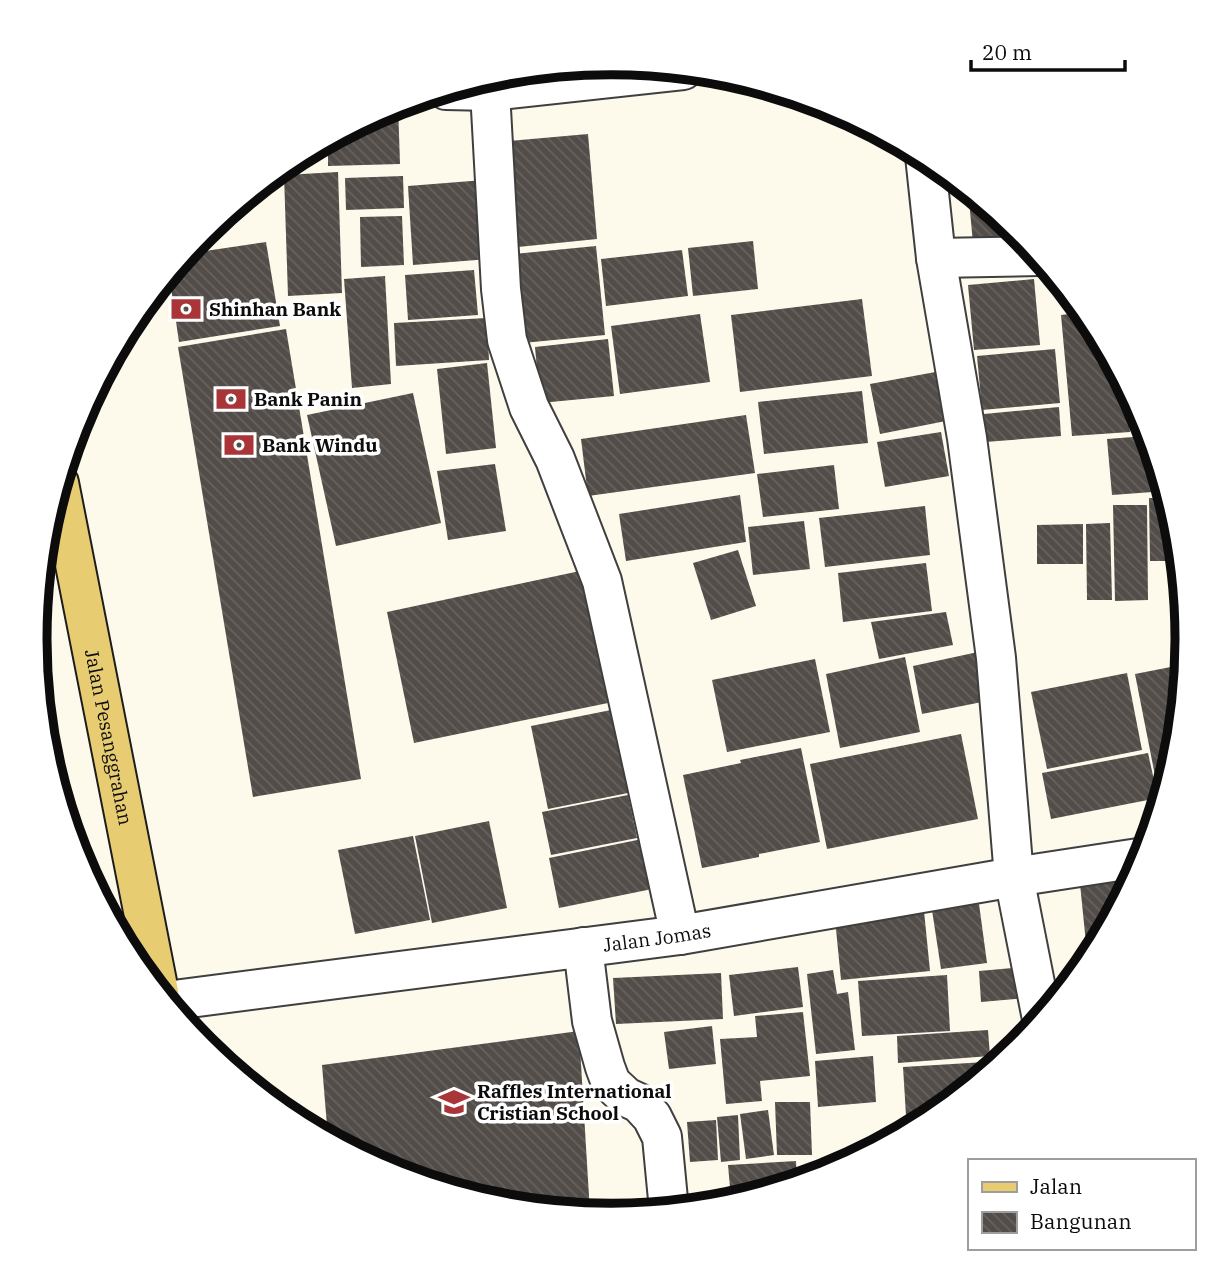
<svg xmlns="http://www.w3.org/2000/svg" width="1223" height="1278" font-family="'IBM Plex Serif',serif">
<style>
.building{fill:url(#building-back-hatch)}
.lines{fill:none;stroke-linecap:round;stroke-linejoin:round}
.minor-casing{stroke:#3f3f3f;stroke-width:42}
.major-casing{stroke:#1d1d1d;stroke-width:42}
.minor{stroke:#fff;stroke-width:38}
.major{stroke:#e7cc72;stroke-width:38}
.labels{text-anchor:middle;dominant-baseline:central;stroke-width:7;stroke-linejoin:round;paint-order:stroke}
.poi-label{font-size:19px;font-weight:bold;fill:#0c0c0c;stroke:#fff;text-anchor:start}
.street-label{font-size:19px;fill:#0c0c0c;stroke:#fff}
.rim{fill:none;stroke:#0c0c0c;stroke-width:9}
</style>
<defs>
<pattern id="building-back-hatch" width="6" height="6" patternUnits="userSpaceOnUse" patternTransform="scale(1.75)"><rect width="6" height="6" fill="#534d49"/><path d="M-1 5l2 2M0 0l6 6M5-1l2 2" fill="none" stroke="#67625f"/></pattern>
</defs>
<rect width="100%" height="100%" fill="#fdfaec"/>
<g class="building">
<polygon points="398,104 400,164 328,166 328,140 391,106"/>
<polygon points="588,134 597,239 518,247 509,141"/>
<polygon points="338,172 342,293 288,296 284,175"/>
<polygon points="403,176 404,208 346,210 345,178"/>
<polygon points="484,180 489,259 413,265 408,186"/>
<polygon points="968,190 1019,232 1034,249 974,254"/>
<polygon points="402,216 404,265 361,267 360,217"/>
<polygon points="753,241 758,289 693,296 688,248"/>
<polygon points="266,242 280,326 179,342 169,274 185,254"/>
<polygon points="596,246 605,335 523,343 514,254"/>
<polygon points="682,250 688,296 606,306 601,259"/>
<polygon points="474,270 478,315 408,320 405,275"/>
<polygon points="385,276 391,384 352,388 344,279"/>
<polygon points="1034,279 1040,345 974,350 968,285"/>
<polygon points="862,299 872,376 740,392 731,315"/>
<polygon points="1086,312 1091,319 1125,383 1130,432 1072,436 1061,315"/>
<polygon points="700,314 710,382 620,394 611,326"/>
<polygon points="487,318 489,360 396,366 394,323"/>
<polygon points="286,329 361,779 253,797 178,347"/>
<polygon points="608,339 614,396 540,403 535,347"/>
<polygon points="1055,349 1060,403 982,410 977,356"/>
<polygon points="487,363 496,448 446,454 437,369"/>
<polygon points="941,371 951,420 880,434 870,384"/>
<polygon points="862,391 868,443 764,454 758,402"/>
<polygon points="413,393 441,523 336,546 307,415"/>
<polygon points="1059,407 1061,436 985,442 984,414"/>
<polygon points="746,415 755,473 588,496 581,439"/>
<polygon points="1146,424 1166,491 1112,495 1107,439 1146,436"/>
<polygon points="941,432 949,476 885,487 877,442"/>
<polygon points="495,464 506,531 448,540 437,471"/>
<polygon points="834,465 839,509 763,517 757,474"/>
<polygon points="740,495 746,542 626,561 619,514"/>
<polygon points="1149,498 1168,498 1177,527 1180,561 1150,561"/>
<polygon points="1113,505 1147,505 1148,600 1115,601"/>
<polygon points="925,506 930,555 825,567 819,518"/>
<polygon points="804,521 810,569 753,575 748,527"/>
<polygon points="1110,523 1112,600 1087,600 1086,524"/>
<polygon points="1083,524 1083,564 1037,564 1037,525"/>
<polygon points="738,550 756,606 711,620 693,563"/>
<polygon points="926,563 932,611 843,622 838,573"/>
<polygon points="580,571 608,703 414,743 387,612"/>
<polygon points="946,612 953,645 879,659 871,622"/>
<polygon points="978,652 987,701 922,714 913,666"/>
<polygon points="905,657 920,732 840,748 826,674"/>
<polygon points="815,659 830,732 727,752 712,680"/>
<polygon points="1186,664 1177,752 1165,790 1158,791 1135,674"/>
<polygon points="1127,673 1142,750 1047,769 1031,692"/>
<polygon points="616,709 633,792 548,809 531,726"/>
<polygon points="961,734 978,819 827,849 810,764"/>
<polygon points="801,748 820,842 759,854 759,857 702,868 683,775 741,763 740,760"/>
<polygon points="1148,753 1158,798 1051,819 1042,773"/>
<polygon points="628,795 637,838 551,855 542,812"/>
<polygon points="489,821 507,908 432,923 415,836"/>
<polygon points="413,836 430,920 355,934 338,850"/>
<polygon points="647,838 657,888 559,908 549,858"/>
<polygon points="1134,879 1091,960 1088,963 1080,884"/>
<polygon points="979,904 987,963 941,969 932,910"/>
<polygon points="924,911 930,971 841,980 835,919"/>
<polygon points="798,967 803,1007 734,1016 729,975"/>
<polygon points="1025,967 1027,998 981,1002 979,971"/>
<polygon points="833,970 837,994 848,992 855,1050 816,1054 807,974"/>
<polygon points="721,973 723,1019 616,1024 613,978"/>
<polygon points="947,975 950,1031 862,1036 858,981"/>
<polygon points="803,1012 810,1076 760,1081 762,1101 726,1104 720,1039 757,1037 755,1016"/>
<polygon points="712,1026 716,1064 669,1069 664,1032"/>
<polygon points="988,1030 990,1056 898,1063 897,1036"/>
<polygon points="579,1031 590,1213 499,1204 391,1171 328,1138 322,1065"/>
<polygon points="873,1056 876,1102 818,1107 815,1061"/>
<polygon points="1002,1061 931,1119 907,1132 903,1067"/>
<polygon points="775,1102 810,1102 812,1155 777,1155"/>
<polygon points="768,1110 774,1155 746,1159 740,1114"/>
<polygon points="738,1115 740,1160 721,1162 717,1117"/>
<polygon points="716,1120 718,1160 690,1162 687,1122"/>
<polygon points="796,1161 797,1182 745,1198 731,1199 728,1165"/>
</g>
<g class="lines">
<g class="minor-casing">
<g id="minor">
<polyline points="446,90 490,91 683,70"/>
<polyline points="490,91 501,289 507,340 529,407 555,459 602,581 680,935"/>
<polyline points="925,156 936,258 967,438 996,658 1014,877 1042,1019"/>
<polyline points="936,258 1039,256"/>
<polyline points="583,947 592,1021 605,1067 611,1083 626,1097 639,1103 652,1117 662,1137 669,1210"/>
<path id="s1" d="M166,1001L680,935L1014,877L1145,857"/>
</g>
</g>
<g class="major-casing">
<g id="major">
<path id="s2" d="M59,483L159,992"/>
</g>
</g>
<use href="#minor" class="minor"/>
<use href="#major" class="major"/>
</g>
<defs>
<g id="bank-bare" transform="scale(2.415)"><path d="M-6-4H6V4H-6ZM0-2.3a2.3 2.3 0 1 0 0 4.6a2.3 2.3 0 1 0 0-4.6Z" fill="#aa3539" stroke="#fff" stroke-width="2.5" paint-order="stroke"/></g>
<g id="school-bare" transform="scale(2.415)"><path d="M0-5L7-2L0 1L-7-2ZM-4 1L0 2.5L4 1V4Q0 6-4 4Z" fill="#aa3539" stroke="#fff" stroke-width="2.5" paint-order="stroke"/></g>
</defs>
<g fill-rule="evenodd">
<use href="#bank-bare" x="186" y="309"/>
<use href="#bank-bare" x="231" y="399"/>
<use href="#bank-bare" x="239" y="445"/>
<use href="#school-bare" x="454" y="1102"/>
</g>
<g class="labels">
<g class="poi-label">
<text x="209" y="309">Shinhan Bank</text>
<text x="254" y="399">Bank Panin</text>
<text x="262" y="445">Bank Windu</text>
<text x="477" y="1091">Raffles International<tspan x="477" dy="22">Cristian School</tspan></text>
</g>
<g class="street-label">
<text stroke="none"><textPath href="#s2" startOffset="259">Jalan Pesanggrahan</textPath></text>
<text stroke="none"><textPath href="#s1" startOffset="495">Jalan Jomas</textPath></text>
</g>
</g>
<path d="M0 0H1223V1278H0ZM47 639a564 564 0 1 1 1128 0a564 564 0 1 1-1128 0Z" fill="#fff" fill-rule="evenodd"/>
<path class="rim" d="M47 639a564 564 0 1 1 1128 0a564 564 0 1 1-1128 0Z"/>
<rect x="968" y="1159" width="228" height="91" fill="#ffffff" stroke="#9e9e9e" stroke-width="2"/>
<rect x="982" y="1182" width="35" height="10" fill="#e7cc72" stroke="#9e9e9e" stroke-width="2"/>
<text x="1030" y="1194" font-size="21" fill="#0c0c0c">Jalan</text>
<rect x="982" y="1212" width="35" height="21" fill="url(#building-back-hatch)" stroke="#9e9e9e" stroke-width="2"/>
<text x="1030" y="1229" font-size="21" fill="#0c0c0c">Bangunan</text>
<path d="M971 60v10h154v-10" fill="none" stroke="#0c0c0c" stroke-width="3.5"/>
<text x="982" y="60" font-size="21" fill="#0c0c0c" stroke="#ffffff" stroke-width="5" paint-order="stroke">20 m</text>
</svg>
